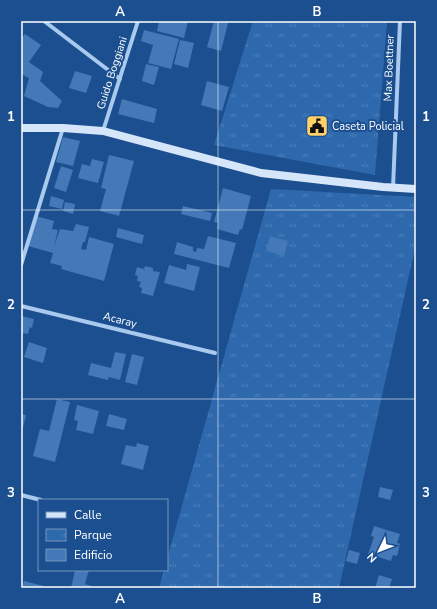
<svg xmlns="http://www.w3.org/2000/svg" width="437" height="609" font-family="'Nunito Sans',sans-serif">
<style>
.park{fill:url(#park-tufts)}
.building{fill:#4478b7}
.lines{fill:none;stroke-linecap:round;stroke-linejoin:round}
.street{stroke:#a9c9ee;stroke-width:4}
.secondary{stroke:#d6e6fa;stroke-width:8}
.grid{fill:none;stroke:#fff;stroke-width:1;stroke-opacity:0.55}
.labels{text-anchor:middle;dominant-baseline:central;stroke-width:4;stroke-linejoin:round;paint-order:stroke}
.street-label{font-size:11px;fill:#fff;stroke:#1b4f8f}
.poi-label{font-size:11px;fill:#fff;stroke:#1b4f8f;text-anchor:start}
.neatline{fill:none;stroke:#fff;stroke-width:1.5}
.grid-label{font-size:13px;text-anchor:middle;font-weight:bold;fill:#fff}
</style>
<defs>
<pattern id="park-tufts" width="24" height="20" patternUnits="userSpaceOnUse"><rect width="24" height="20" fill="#2e69ad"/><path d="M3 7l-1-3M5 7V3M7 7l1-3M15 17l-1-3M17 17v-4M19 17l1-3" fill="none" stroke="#4d80b9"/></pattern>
</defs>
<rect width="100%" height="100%" fill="#1b4f8f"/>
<g class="park">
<polygon points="253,21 387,21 375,175 214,145"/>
<polygon points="271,189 416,197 416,244 339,588 159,588 164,570 167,570 167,559"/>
</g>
<g class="building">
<polygon points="159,21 188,21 184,38 157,31"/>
<polygon points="214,21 228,23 221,51 207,47"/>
<polygon points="144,30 179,39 171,69 148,63 153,45 141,41"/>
<polygon points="25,34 41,45 29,62 43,72 40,81 62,101 58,108 48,107 24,96 29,78 21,74 21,39"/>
<polygon points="180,40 194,43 188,68 174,64"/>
<polygon points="146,64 159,67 154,85 142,81"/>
<polygon points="75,71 92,76 86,93 69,88"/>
<polygon points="207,81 229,87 222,111 201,105"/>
<polygon points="122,99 157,109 154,123 118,114"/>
<polygon points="63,137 80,141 73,166 56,162"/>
<polygon points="109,155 134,161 119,216 100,211 106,189 101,188"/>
<polygon points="92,159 104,162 98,183 78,178 82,164 90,166"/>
<polygon points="61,166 73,170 66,192 54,188"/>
<polygon points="223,188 251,196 242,230 240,229 238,235 217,229 218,223 214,222"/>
<polygon points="51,196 64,200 62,209 49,206"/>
<polygon points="65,202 75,204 73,214 63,211"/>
<polygon points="183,206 212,213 210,221 181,214"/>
<polygon points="36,216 54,221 52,229 58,230 54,246 60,229 73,231 76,224 89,227 85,242 83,242 81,249 86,250 89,237 114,244 104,281 61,269 62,266 50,263 53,253 28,246"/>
<polygon points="118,228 144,235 142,244 116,237"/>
<polygon points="208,236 236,243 229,268 174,254 177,242 193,247 193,251 196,252 197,248 204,249"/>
<polygon points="270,236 288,241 284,256 266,251"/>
<polygon points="187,264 200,267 194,291 164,283 169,265 186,270"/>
<polygon points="145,266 153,268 153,271 160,272 153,296 141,293 142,288 139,287 141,282 137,281 138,276 135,275 137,267 144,269"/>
<polygon points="21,316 34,319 32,328 30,327 28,334 21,333"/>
<polygon points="29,342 47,348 43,363 24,357"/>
<polygon points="115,352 126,354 120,380 109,377 108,380 88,375 91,363 111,368"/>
<polygon points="132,354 144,357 137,385 125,382"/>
<polygon points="57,399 70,402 55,462 33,456 40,429 49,431"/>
<polygon points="77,405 99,411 93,434 76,430 78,421 74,420"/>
<polygon points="21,414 26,415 22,432 21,432"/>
<polygon points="109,414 127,419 124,430 106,426"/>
<polygon points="137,443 149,446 143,470 121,464 126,445 136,447"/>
<polygon points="380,487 393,490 390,500 378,497"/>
<polygon points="374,526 400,534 397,543 400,544 397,556 393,555 391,561 368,554 374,537 371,536"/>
<polygon points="349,550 360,553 357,564 346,561"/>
<polygon points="75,570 89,570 85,584 98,588 71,588"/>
<polygon points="379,575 392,579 389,588 375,588"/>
<polygon points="24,581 48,587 47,588 22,588"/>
</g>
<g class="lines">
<g class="street">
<polyline points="44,21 120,79"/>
<polyline points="103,131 138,21"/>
<polyline points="393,188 400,21"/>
<polyline points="21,265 63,128"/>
<polyline points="21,306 215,353"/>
<polyline points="21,495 41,500"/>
</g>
<polyline class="secondary" points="21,128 63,128 103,131 261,173 383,187 416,189"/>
</g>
<path class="grid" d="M218,21V588M21,210H416M21,399H416"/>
<defs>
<g id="civic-square" transform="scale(1.15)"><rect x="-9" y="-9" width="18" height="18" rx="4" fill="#ffd166" stroke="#1b4f8f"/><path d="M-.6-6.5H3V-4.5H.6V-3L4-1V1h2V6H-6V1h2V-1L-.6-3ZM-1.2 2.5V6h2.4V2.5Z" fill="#111"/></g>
</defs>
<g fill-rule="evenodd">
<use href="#civic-square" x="317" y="126"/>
</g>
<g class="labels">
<g class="street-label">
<text transform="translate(389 68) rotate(-88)">Max Boettner</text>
<text transform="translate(112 73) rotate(-72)">Guido Boggiani</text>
<text transform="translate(120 320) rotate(14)">Acaray</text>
</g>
<g class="poi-label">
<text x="332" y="126">Caseta Policial</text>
</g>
</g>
<rect width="437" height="609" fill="none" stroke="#1b4f8f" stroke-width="44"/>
<rect x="38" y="499" width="130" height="72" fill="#1b4f8f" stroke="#7695bc"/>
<rect x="46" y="512" width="20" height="6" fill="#d6e6fa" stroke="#7695bc"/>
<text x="74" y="519" font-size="12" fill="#ffffff">Calle</text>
<rect x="46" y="529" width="20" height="12" fill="url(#park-tufts)" stroke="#7695bc"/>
<text x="74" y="539" font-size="12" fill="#ffffff">Parque</text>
<rect x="46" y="549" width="20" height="12" fill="#4478b7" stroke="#7695bc"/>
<text x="74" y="559" font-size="12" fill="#ffffff">Edificio</text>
<g transform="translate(379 551) rotate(227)" stroke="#1b4f8f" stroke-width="3" paint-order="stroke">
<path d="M0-3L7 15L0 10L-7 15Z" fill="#ffffff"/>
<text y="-6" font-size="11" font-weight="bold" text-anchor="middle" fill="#ffffff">N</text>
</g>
<rect x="22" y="22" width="393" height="565" class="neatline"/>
<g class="grid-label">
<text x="120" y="16">A</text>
<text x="317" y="16">B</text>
<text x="11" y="121">1</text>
<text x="426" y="121">1</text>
<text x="11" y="309">2</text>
<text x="426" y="309">2</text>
<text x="11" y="497">3</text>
<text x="426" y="497">3</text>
<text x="120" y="603">A</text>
<text x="317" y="603">B</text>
</g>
</svg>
